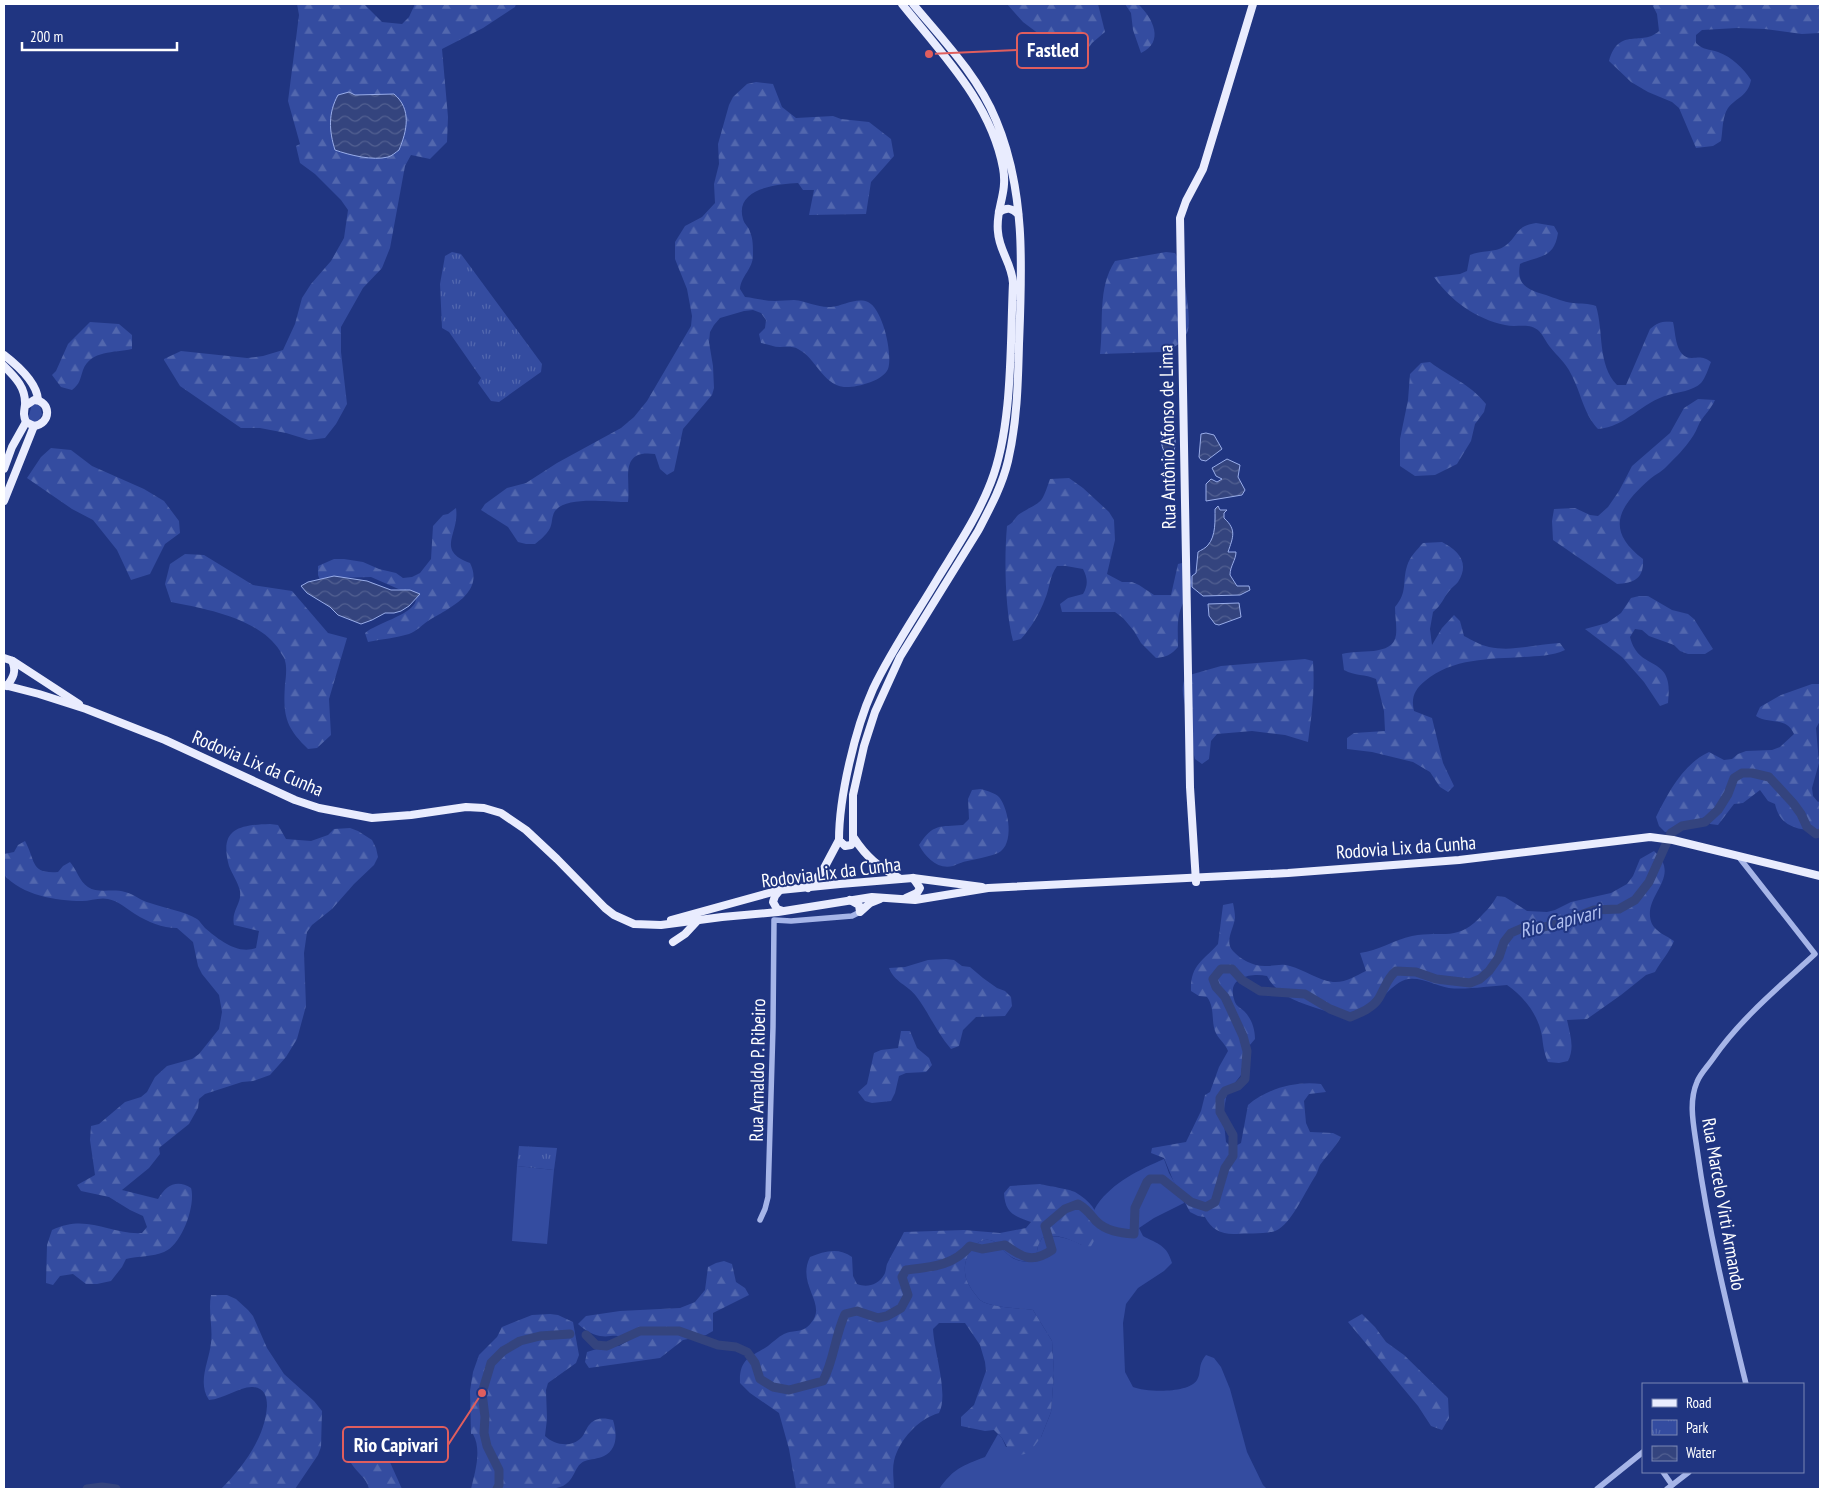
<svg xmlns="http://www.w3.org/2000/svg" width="1824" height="1493" font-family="'PT Sans Narrow',sans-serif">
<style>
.green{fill:#344ca0}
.forest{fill:url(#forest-firs)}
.park{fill:url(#park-tufts)}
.water{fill:url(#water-waves);stroke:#99adea}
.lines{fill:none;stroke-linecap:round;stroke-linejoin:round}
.river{stroke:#34447e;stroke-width:9}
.minor{stroke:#a6b5e8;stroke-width:5.5}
.major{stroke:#e9ecfe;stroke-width:8}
.labels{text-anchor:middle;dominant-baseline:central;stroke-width:4;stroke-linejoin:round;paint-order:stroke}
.street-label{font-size:19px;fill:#fff;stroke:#203581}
.water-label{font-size:20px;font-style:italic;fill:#b1c0f0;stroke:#203581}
.leader{fill:none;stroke:#e05e5e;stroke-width:2}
.callout-dot{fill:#e05e5e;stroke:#203581;stroke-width:2}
.callout{fill:#203581;stroke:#e05e5e;stroke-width:2}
.callout-label{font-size:20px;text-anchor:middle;font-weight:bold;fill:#fff}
</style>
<defs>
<pattern id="forest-firs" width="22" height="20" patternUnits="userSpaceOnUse" patternTransform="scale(1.25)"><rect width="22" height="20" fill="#344ca0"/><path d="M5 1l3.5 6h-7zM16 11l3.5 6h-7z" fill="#5267ae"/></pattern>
<pattern id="park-tufts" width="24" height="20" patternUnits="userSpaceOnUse" patternTransform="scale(1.25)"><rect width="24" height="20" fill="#344ca0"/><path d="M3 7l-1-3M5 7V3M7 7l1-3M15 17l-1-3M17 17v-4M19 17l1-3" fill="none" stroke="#5267ae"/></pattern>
<pattern id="water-waves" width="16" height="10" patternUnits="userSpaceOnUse" patternTransform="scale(1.25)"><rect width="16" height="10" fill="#34447e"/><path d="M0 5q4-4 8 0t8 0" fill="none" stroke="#526091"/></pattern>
</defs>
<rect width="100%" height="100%" fill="#203581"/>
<g class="green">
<polygon points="36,404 40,406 42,414 38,422 32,423 28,418 32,405"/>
<path d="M1164,1159L1169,1173L1183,1197L1184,1203L1154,1218L1139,1228L1143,1236C1158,1244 1167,1245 1172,1263L1164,1271L1138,1288L1126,1304L1123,1323L1125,1372L1133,1387C1146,1392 1188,1394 1197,1380C1202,1372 1197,1366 1206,1355L1214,1358L1221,1367L1230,1389L1247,1452L1263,1485L1267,1489H939C954,1468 962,1466 985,1457L998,1434L1002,1438L1006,1447L1041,1437L1051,1412L1054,1373L1052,1341L1033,1310C1021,1308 990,1308 980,1300C976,1296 969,1286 967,1281C961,1267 968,1243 985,1240C997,1238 1001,1250 1010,1256C1017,1262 1026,1262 1035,1262L1038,1246L1042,1238C1058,1234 1068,1238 1082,1245C1086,1235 1092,1212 1097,1205C1113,1182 1139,1170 1164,1159Z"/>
<polygon points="517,1166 554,1170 547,1244 512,1241"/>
</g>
<g class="forest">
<polygon points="297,4 364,4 382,22 402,24 409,17 415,4 516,4 515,7 483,28 442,49 448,117 447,142 430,159 411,155 405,166 390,248 382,268 363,288 341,327 341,352 347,404 336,424 325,438 309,440 286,433 260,428 241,428 180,386 164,360 164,359 181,351 247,358 263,356 283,350 295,324 302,298 311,284 331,261 344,238 348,210 341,200 315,174 300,163 296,146 300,144 288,101 299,15"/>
<polygon points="1007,4 1098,4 1105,32 1092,43 1085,53 1078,58 1068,57 1051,49 1039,34 1023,22"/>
<path d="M1125,4H1138C1153,18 1165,42 1141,53L1133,30L1131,13Z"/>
<path d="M1652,4H1820V33L1802,34L1765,29L1737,28L1702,30L1696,35V43C1703,50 1709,49 1718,52C1732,57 1743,68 1751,80C1748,96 1737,97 1728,108C1722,117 1723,130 1721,141L1713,146L1696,148L1679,108L1672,102L1648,92L1631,82L1609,61C1619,26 1642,47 1659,31L1657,14Z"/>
<path d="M756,82L773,84L782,107L796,118L833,116L841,119L869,122L891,139L894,156L871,182L866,214L809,215L814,190H803L798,183C778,184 734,188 743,219C744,224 749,227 750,232C753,238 753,247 753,255C753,269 741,276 740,289L745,297C755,298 765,301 775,301C781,301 788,300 794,300C807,301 818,308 831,307C843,306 856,297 868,302C883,309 893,355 888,369C883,381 856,388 844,387C822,384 816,358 798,349C793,346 786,347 780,347C774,347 767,344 761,343L759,334L765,328L766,320L761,313L753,310L744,311L720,318L714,325L710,332L709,342L713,366L714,388L712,395L683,429L674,471L667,475L660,469L655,454C618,449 631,480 628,502C610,503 568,495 555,511C551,517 553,524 549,530C546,535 540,540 535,544H526L518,542L508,527L481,510L485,504L507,488L526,483L557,463L621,428L634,417L647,401L691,326L692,316L687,289L675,259V242L685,226L702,217L715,203L714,184L719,164L718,144L729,105L733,97L747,84Z"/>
<path d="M1536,223L1554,226L1558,233C1554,259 1540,255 1520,264C1516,285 1528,290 1546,295C1555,298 1563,302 1573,303C1581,304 1588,303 1596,306C1604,332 1597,364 1617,385H1626L1650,329C1658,322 1663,321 1673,322C1676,334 1675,358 1692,358C1701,357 1704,357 1711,362C1708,369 1706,377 1701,383C1693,391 1678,392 1668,395C1642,402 1626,427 1598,429C1583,413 1581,392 1571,374C1566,363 1557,356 1550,347C1546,342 1543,335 1539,331C1529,322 1517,328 1505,325C1476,319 1451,301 1434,277L1460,274L1467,271L1470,255C1481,250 1495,253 1505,246C1519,236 1515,226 1536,223Z"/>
<path d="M1166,252L1175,253C1183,265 1193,321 1187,333C1183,342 1172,350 1163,352L1100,354C1104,323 1097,288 1115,261Z"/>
<path d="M90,322L119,324L132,335V349C114,353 91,350 83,370C80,379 80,384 72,390L61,387L52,375L56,371L68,344Z"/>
<path d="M1430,362C1451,378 1469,383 1486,404L1484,412L1475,424L1471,441L1457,464L1435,475L1415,476L1400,466V439L1408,400L1410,374L1421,363Z"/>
<path d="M1698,399L1715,400C1711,409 1705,414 1700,422C1697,428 1695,434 1691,439C1685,448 1676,457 1668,465C1663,471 1656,474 1650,479C1618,507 1605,530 1643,559C1644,578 1635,583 1617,584L1553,540L1552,521L1554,509L1575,508L1590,515L1598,516L1608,507L1619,491L1632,466L1670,433L1684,408Z"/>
<polygon points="51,448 71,450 92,466 144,489 164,501 179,521 180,533 165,544 150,574 131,580 117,550 93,520 72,509 27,478 41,457"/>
<path d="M1069,478L1083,488L1109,512L1114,520L1115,540L1107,574L1122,582H1132L1139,585L1154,595H1171L1178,564L1186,562C1200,592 1185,590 1179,615C1177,625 1178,636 1178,647C1171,655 1166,657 1156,658L1141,643L1134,631L1123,618L1115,612H1062L1060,604L1068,598L1083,594C1088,585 1088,579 1083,569L1066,566H1057C1049,577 1050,588 1045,599C1040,613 1031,628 1021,639L1013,641C1005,610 1004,558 1007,526C1015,522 1014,517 1021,513C1043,500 1041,505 1050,479Z"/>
<path d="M456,508C460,534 435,550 470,563C485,593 449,608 428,621C422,625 417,631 409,634C396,638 382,639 368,642L365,633C377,623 408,616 415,603C416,601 416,597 416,595L403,591L371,577L337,578L321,583L318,575V566L334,559H344L363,562L379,569L396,573L403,578L412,577L420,573L431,559L433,526L443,515L448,514Z"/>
<path d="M1442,542C1459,551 1470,563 1458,582C1456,585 1452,587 1450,590C1443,598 1442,605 1433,612L1430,629L1432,645L1442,628L1454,615L1460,621L1464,636C1472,640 1480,645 1489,647C1513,652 1537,644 1560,643L1565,650C1553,656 1537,656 1524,657C1490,659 1452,658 1425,681C1414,690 1411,698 1414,711L1432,718L1443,763L1454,786L1448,792L1440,787L1430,772L1413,762L1372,752L1347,749V738L1354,733L1385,731L1384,711L1376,679C1365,674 1355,676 1344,670L1342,654C1358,649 1393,657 1396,635C1397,626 1395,616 1395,607C1408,592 1402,582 1407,566C1410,556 1417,550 1423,543Z"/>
<path d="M185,554L204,555L253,585L292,591L328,633L347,638L329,699L331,735L317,748L308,749C285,727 283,715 285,684C286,677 287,667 285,661C285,658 281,654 280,651C259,618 206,609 171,602L165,584L170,564Z"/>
<path d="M1639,596H1648L1672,610L1688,614L1694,619L1713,649L1705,654H1688L1680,651L1674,645L1649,636L1642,630L1635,629L1630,637C1639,674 1675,652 1668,703L1660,706L1644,682L1622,657L1585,629L1607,623L1621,613L1631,598Z"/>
<path d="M1305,659L1313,661C1315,690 1312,713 1308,742L1285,735L1252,731L1217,734L1211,741L1209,759L1202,764L1195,759C1192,749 1194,740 1192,731C1189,712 1177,693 1186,676L1221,666Z"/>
<path d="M1812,684H1820V721L1816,728L1819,763L1812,788L1813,796L1818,802L1820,801V831C1800,830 1780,828 1775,804L1768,801L1760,790L1743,803L1734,804L1718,825L1710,824L1706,817C1691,820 1680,831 1665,832L1659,826L1656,817C1668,793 1683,764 1709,752L1724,760L1732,759L1738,754L1746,751L1772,750L1780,747L1794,734C1786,716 1770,725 1756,716L1760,707L1781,695Z"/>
<path d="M981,789C987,791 995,793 999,797C1009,809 1015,845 998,853C984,859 967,859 953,866C938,870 926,858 919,845C933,823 940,827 963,825L969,819L968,799L972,790Z"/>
<path d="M270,824L278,825L286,839L311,841L328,835L334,829L350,828L358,831L372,840L376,848L378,857L374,865L354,884L332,909L312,925L307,932L304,953L306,1006L297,1039L286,1057L270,1075L253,1081L242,1082L205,1094L199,1099L198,1108L189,1124L159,1148L160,1154L149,1168L122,1190L158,1199C166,1185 177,1179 191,1188C196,1205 182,1245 164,1252C153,1257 138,1256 126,1259L122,1267L111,1281L97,1284H86L73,1274L60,1276L53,1285L46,1283L47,1245L52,1230C88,1213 109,1235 142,1233L147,1227L143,1216L130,1210L109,1197L81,1191L77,1185L95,1175L90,1140L91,1126L99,1124L125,1102L141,1097L147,1092L155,1077L167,1066L192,1059L199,1054L219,1029L222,1012L219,995L202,974L198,966L193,942L177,928C162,928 148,922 135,914C126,908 118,901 108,899C100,897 90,901 82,901C56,901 22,895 4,875V854L14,852L18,845L25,841C36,861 30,874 58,872L63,866L70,862C77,870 79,881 88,887C98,894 113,888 125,892C134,894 141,901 150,903C164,908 184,911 197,919C200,921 202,925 205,928C218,939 237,955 256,948L259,931L234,925C231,910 242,904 240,891C238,882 232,874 229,866C219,829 238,825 270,824Z"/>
<path d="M1654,851C1684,878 1640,896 1652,924C1656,932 1667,936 1674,941C1669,953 1661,961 1655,972L1646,975L1621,995L1587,1019L1567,1020C1570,1034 1575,1048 1568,1061L1559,1063L1548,1062C1544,1053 1543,1045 1542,1036C1538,1014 1524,997 1507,985C1489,986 1466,990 1449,988C1436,986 1423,977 1408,979C1392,982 1378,1005 1364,1015C1353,1022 1296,1003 1285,995C1277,990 1271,984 1267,976C1251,973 1227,977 1234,999C1235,1005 1239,1007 1244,1011C1251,1018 1255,1028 1255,1039L1244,1052L1241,1075L1227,1093L1223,1114L1226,1142L1232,1148L1241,1143L1248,1105C1268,1088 1296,1081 1321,1084L1326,1092L1309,1094L1304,1101L1306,1123L1310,1132L1333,1133L1341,1137C1335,1148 1327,1155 1320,1165C1318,1168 1318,1172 1316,1175C1306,1190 1293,1220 1279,1229C1271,1235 1246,1233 1237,1234C1222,1235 1212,1230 1205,1217L1198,1216L1190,1212L1173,1180L1164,1158L1151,1153L1152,1148L1186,1142L1201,1111L1205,1095L1210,1092L1219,1067L1228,1051C1225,1043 1218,1039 1215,1031C1211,1019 1215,1008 1207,997L1199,996L1191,991C1190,965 1203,961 1218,944L1223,905L1233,903C1234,908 1235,913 1235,918C1234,928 1224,942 1233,951C1241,960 1255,967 1267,966C1274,966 1282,963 1290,966C1305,970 1317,980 1333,982C1346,983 1355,976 1366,971L1360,953C1378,951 1394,940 1412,936C1444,930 1458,943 1483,914C1489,908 1493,903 1497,896L1505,897L1527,911L1547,912L1555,910L1571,902L1611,893L1627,884L1633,876L1640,859Z"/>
<path d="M946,959L954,960L962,966L970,967L983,978L997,988L1005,991L1011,997L1012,1006L1005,1016L976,1017L963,1030L959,1046L951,1049C937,1033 929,1013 916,996C908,985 894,982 889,968L905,967L928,960Z"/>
<polygon points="901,1031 910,1031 917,1048 929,1058 932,1065 926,1072 906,1073 899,1076 895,1093 891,1101 872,1103 865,1101 858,1092 867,1084 874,1053 881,1050 898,1048"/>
<path d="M1040,1184C1048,1186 1069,1189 1075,1192C1099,1206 1105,1224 1090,1248C1071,1242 1063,1232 1042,1238L1038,1246L1035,1262C1026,1262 1017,1261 1010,1256C1001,1250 997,1238 985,1240C968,1243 961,1267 967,1281C969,1286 976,1296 980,1300C990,1308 1021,1308 1033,1310L1052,1341L1054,1373L1051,1412L1041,1437L1029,1453L1020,1455L1011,1454L1002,1438L994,1430L985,1431L961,1426V1417L974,1405L986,1371L985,1362L980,1345L965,1323H939L933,1329C934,1352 949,1394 939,1413C918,1419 899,1440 894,1461C892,1470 894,1480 894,1489H796L789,1449L779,1413L750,1393L740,1383C739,1358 751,1357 768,1346C773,1342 778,1337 784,1334C795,1329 802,1334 811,1323C828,1304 796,1285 810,1257C824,1251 839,1247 852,1257L853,1276L857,1284C867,1288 878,1285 884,1275C886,1272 886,1267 887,1264C892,1253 899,1243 904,1232L964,1230L1000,1233L1026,1228L1031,1222C1014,1216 1005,1213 1004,1193L1010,1186Z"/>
<path d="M724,1261L732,1264L736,1282L745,1288L749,1295L713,1313V1331L706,1335L683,1340L660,1358L589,1368L585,1362L587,1352L603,1347L619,1346L628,1341C616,1332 612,1338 600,1336C591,1334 585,1330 578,1324L586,1316L620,1311L680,1308L695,1302L705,1290L708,1267L716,1263Z"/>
<path d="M211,1295H227L236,1299L248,1310L253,1316L267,1348L284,1374L314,1401L322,1411L321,1447L318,1455L295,1489H221C243,1467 265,1438 267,1406C267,1396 264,1388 253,1387C240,1386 224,1399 209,1400C197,1382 209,1362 211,1343C213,1327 208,1311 211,1295Z"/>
<path d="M550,1314L558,1315L573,1322L579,1355L576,1363L548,1383L546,1390L547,1419L545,1436C554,1445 571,1448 581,1438C585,1434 586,1428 590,1424C596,1417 605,1418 613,1420C617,1433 618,1449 604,1456C598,1459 591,1459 585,1461C574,1465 576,1479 563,1486C548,1493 491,1489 471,1489C475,1472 482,1450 473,1434H471L470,1391L473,1372L479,1355L497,1337L502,1327L532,1315Z"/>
<polygon points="1362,1314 1375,1327 1386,1342 1404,1355 1448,1398 1449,1418 1442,1430 1431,1426 1418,1406 1348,1322"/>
<path d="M369,1434L373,1458L389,1460L402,1489H369C367,1478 357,1473 351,1463C347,1456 346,1448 345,1440L352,1436Z"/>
</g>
<g class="park">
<polygon points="452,252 461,254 542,364 541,372 499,402 491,401 478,383 481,378 449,332 442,328 440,284 445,256"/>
<polygon points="519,1146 557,1148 554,1170 517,1166"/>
</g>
<g class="water">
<path d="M349,92L355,95L394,94C412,109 407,131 399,150C396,152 392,156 388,157C373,161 349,155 335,150C329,131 328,113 338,95Z"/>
<path d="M1173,423C1175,438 1179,455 1164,463L1162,459L1165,453C1158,441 1163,432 1173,423Z"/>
<polygon points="1206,433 1214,435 1222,449 1206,461 1201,460 1199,457 1201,434"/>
<polygon points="1227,459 1240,465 1238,477 1245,490 1242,495 1206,501 1206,484 1211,479 1217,482 1222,479 1216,476 1212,468"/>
<path d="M1218,506L1220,510H1227L1224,513V518C1237,530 1233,537 1228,552H1236C1236,560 1230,566 1230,575L1237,586H1249L1250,590L1240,595L1203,596L1192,587V576L1196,573L1198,552C1201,550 1206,548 1208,545C1216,536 1215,520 1215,509Z"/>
<polygon points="334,576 367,581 391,590 410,590 420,594 409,606 401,611 394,613 385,613 372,620 361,624 338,615 330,607 307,593 301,586 308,582"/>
<polygon points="1239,603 1241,617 1219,625 1215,624 1209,616 1208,604"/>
</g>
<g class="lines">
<g class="river">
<path d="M586,1335L596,1345L607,1346L640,1331H679L718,1345L736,1347L747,1352L755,1363L760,1379L773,1387L789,1390L823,1381C834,1360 835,1336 845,1314L857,1311L878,1318L887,1316L901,1308L908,1295L902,1277L906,1270C931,1267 953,1266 970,1246L982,1249L1005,1245C1022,1257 1032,1264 1052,1250L1045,1226L1065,1209L1078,1204C1087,1209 1090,1214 1096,1221C1106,1231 1120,1233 1134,1234L1135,1208L1147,1182L1150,1179H1162L1191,1202L1206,1207L1215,1202L1225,1168L1233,1156V1135L1220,1112V1098L1225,1091L1238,1086L1245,1079L1247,1051L1243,1036L1225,997L1216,987L1213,979L1221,969H1232L1242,980L1260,991L1305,994L1330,1009L1350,1017C1360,1013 1373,1008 1379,998C1385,988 1387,978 1396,971L1416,972L1436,979L1470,983L1480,979L1489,971L1499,957L1504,942L1511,933L1527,926L1544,927L1560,923L1594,910L1619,909L1635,900L1649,882L1671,833L1682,826L1705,822L1718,810L1728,794L1734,778L1742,773H1752L1769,777L1793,803L1801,814L1807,827L1816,834L1820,833"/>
<polyline points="87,1489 102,1487 116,1489"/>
<polyline points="497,1489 499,1485 499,1470 487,1446 484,1433 485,1417 482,1393 491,1363 503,1351 520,1341 540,1336 570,1334"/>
</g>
<g class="minor">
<path d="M1738,856L1815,954C1779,987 1740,1019 1712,1060C1707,1067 1700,1074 1697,1082C1688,1103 1694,1127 1697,1149C1708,1229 1727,1307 1746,1384"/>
<polyline points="760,1220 765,1209 768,1197 773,1027 774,920 791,921 852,916 860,912"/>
<polyline points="1663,1472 1672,1485"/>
<polyline points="1597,1489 1643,1452"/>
<polyline points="1667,1489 1689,1472"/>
</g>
<g class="major">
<path d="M902,4C942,54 991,103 1003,168C1008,194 995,209 998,232C999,251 1012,263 1013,283C1010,344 1013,425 991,482C978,516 957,547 938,578C916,615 891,651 873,689C855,729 839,797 839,840L845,846L851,845L853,842V795L864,746L875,712L900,657L978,531C990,508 1002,486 1008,461C1017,423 1018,384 1019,344C1022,270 1026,191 996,120C978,76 943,40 913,4"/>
<path d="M999,212C1007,207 1012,208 1018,214"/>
<path d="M4,355C17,365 37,382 38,400"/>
<path d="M4,366C16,378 26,388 25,405C24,412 23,415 26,422L34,426C51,424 52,401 34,400L25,406"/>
<polyline points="4,469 12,447 26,422"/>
<polyline points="4,501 34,426"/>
<polyline points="4,658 13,661 79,704"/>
<polyline points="4,685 39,694 86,709 165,740 295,800 319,808 372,818 411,815 466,807 484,808 501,813 526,830 557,859 605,908 614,915 634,924 661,925 722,917 778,912 872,897 915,900 988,888 1288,873 1459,860 1650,837 1673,840 1820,876"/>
<path d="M7,686C13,678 17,671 12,661"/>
<path d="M854,838C867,858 878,866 899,878"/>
<polyline points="1196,882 1190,787 1180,218 1186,201 1203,169 1253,4"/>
<polyline points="808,888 822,872 839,840"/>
<polyline points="780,890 775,896 773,902 777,909 783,911"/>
<polyline points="906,898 917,893 920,888 913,878"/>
<polyline points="850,900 859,905 860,912 870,903 880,899"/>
<polyline points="671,920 780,890 840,884 913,878 982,887"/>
<polyline points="673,942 685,934 698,920"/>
</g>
</g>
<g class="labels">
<g class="street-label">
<text transform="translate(1167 437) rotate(-91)">Rua Antônio Afonso de Lima</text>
<text transform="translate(258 763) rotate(23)">Rodovia Lix da Cunha</text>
<text transform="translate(1406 847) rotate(-4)">Rodovia Lix da Cunha</text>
<text transform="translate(831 872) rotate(-7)">Rodovia Lix da Cunha</text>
<text transform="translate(757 1070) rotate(-89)">Rua Arnaldo P. Ribeiro</text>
<text transform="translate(1724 1204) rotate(80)">Rua Marcelo Virti Armando</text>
</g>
<g class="water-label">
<text transform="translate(1560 921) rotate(-14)">Rio Capivari</text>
</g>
</g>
<path class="leader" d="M929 54L1017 50M482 1393L448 1445"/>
<g class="callout-dot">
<circle cx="929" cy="54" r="5"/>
<circle cx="482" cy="1393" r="5"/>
</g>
<g class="callout">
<rect x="1017" y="33" width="71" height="35" rx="5"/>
<rect x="343" y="1427" width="105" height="35" rx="5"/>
</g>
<g class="callout-label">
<text x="1053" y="57">Fastled</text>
<text x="396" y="1452">Rio Capivari</text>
</g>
<rect width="1824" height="1493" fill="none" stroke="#ffffff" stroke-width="10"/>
<rect x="1642" y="1383" width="162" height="90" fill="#203581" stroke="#7986b3"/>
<rect x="1652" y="1399" width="25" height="8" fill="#e9ecfe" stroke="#7986b3"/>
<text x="1686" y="1408" font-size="15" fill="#ffffff">Road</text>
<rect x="1652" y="1420" width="25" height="15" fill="url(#park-tufts)" stroke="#7986b3"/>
<text x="1686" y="1433" font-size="15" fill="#ffffff">Park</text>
<rect x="1652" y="1446" width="25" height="15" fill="url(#water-waves)" stroke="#7986b3"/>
<text x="1686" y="1458" font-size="15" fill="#ffffff">Water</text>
<path d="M22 42v8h155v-8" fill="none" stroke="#ffffff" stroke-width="2.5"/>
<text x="30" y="42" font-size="15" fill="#ffffff" stroke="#203581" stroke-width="4" paint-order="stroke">200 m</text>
</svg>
